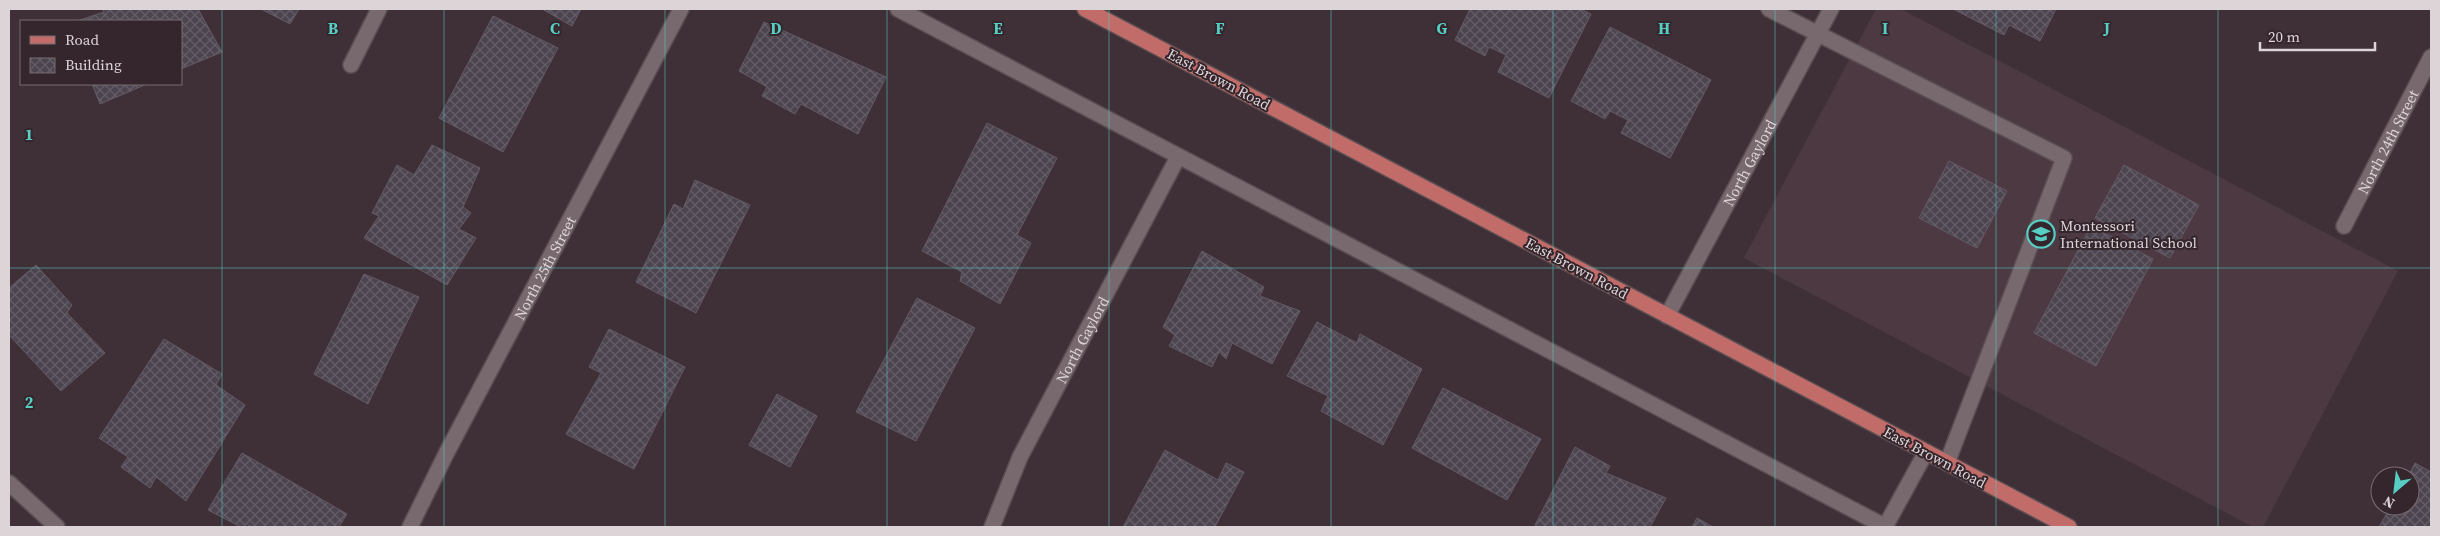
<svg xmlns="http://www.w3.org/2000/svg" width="2440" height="536" font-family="'Source Serif 4',serif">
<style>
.built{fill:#4d3942}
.building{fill:url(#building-cross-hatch);stroke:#645a66}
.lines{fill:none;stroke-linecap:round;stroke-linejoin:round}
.minor-casing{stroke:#594d51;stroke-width:18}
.major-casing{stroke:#594d51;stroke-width:18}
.minor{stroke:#78696f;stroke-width:15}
.major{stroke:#c26c6a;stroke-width:15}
.grid{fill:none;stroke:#56cec3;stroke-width:1;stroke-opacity:0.55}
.labels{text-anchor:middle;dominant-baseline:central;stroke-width:4;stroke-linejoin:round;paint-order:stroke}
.street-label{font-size:15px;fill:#ddd4d7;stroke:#34262c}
.poi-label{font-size:15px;fill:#ddd4d7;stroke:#34262c;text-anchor:start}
.grid-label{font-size:16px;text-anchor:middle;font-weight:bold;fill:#56cec3;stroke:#34262c;stroke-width:4;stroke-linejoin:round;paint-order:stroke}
</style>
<defs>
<pattern id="building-cross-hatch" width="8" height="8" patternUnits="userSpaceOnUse" patternTransform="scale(1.25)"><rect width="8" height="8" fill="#4c444f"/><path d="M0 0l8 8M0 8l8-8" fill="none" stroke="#655e68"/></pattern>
</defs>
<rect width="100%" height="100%" fill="#3e3036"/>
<polygon class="built" points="1876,9 1901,9 2398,271 2263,527 2253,527 1744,258"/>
<g class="building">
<polygon points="103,9 198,9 222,52 181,69 181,21 77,21 104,12"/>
<polygon points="261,9 299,9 290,24"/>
<polygon points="542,9 581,9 572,26"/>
<polygon points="1470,9 1580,9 1591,14 1549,98 1498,72 1506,55 1489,47 1485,56 1455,40"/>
<polygon points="1953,9 2056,9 2040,41 2009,25 2004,35"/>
<polygon points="493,16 558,48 503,152 439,118"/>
<polygon points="764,22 886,77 858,134 801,104 795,114 762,96 767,87 739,71"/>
<polygon points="1610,27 1711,80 1670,158 1621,133 1628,120 1610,111 1605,119 1571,101"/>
<polygon points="92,84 147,84 100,104"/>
<polygon points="987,123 1057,158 1017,235 1031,243 1000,304 960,281 962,272 922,251"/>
<polygon points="432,145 480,168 463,207 471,213 459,229 476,238 447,285 364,238 379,216 372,213 397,165 414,175"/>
<polygon points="1949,161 2007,191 1977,248 1919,218"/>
<polygon points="2124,165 2199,205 2170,258 2095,218"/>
<polygon points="695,180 750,205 696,313 636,282 674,204 683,209"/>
<polygon points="2091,226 2153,259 2096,366 2034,333"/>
<polygon points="1202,251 1264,287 1260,296 1300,311 1272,364 1232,343 1226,359 1219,352 1212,367 1169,346 1175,335 1163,327"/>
<polygon points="36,265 72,305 67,313 105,353 61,391 9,335 9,288"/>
<polygon points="364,274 419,297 368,404 314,374"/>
<polygon points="917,298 975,328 916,441 856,412"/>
<polygon points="1317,322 1357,343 1360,334 1422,369 1383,445 1321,411 1328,396 1287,376"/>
<polygon points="609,329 685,367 634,469 566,434 601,373 589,367"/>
<polygon points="164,339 222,374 216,385 245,405 186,501 156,477 150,488 121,467 128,457 99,438"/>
<polygon points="1443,388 1541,439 1507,500 1412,448"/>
<polygon points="777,394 817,416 790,467 749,445"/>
<polygon points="1575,447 1610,466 1606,473 1666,498 1650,527 1540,527 1535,525"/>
<polygon points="1165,450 1218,480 1226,463 1244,472 1215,527 1123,527"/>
<polygon points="242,453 347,514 339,527 252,527 246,524 245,527 241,527 208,510"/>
<polygon points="2415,463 2431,472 2431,527 2379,527 2391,506 2410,506 2410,476 2408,476"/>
<polygon points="1697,518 1713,527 1692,527"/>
</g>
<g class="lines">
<g class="minor-casing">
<g id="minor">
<polyline points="898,9 1886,527"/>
<polyline points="1769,9 2064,158 1947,463"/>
<polyline points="351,65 379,9"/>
<path id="s1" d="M2344,226L2431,57"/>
<path id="s2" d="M1667,316L1831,9"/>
<polyline points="9,483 57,527"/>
<path id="s3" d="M410,527L447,452L681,9"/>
<path id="s4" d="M992,527L1020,457L1178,157"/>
<polyline points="1885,527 1926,452"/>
</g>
</g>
<g class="major-casing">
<polyline id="major" points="1085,9 2069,527"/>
</g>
<use href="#minor" class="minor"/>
<use href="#major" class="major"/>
</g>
<path class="grid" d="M222,9V527M444,9V527M665,9V527M887,9V527M1109,9V527M1331,9V527M1553,9V527M1775,9V527M1996,9V527M2218,9V527M9,268H2431"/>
<defs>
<g id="school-ring" transform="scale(1.4375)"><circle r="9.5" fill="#34262c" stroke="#56cec3" stroke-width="1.5"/><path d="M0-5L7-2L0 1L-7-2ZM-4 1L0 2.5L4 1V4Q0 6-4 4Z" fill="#56cec3"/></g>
</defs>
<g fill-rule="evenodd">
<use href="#school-ring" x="2041" y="234"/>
</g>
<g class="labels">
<g class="street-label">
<text transform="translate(1219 79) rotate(28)">East Brown Road</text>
<text stroke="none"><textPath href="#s1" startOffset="95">North 24th Street</textPath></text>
<text stroke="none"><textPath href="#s2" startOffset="174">North Gaylord</textPath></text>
<text stroke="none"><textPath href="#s3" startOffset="292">North 25th Street</textPath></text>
<text transform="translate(1577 268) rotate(28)">East Brown Road</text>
<text stroke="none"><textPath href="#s4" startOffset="208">North Gaylord</textPath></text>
<text transform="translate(1935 457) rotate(28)">East Brown Road</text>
</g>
<g class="poi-label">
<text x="2060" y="225">Montessori<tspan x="2060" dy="17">International School</tspan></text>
</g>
</g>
<g class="grid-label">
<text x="333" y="34">B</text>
<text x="555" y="34">C</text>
<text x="776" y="34">D</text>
<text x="998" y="34">E</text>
<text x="1220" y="34">F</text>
<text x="1442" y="34">G</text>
<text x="1664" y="34">H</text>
<text x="1885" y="34">I</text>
<text x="2107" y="34">J</text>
<text x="29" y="140">1</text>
<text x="29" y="408">2</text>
</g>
<rect width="2440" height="536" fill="none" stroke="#ddd4d7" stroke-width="20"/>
<rect x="20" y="20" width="162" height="65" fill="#34262c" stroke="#786c70"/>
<rect x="30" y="36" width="25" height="8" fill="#c26c6a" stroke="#786c70"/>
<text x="65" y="45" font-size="15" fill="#ddd4d7">Road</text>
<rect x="30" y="58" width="25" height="15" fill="url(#building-cross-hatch)" stroke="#786c70"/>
<text x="65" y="70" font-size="15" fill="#ddd4d7">Building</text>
<g transform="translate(2395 491) rotate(208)"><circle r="24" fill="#34262c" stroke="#786c70"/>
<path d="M0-4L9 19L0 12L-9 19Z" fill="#56cec3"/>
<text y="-8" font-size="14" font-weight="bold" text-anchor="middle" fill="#ddd4d7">N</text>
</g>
<path d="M2260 42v8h115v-8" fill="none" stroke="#ddd4d7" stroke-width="2.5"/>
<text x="2268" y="42" font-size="15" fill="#ddd4d7" stroke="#34262c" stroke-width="4" paint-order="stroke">20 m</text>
</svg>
